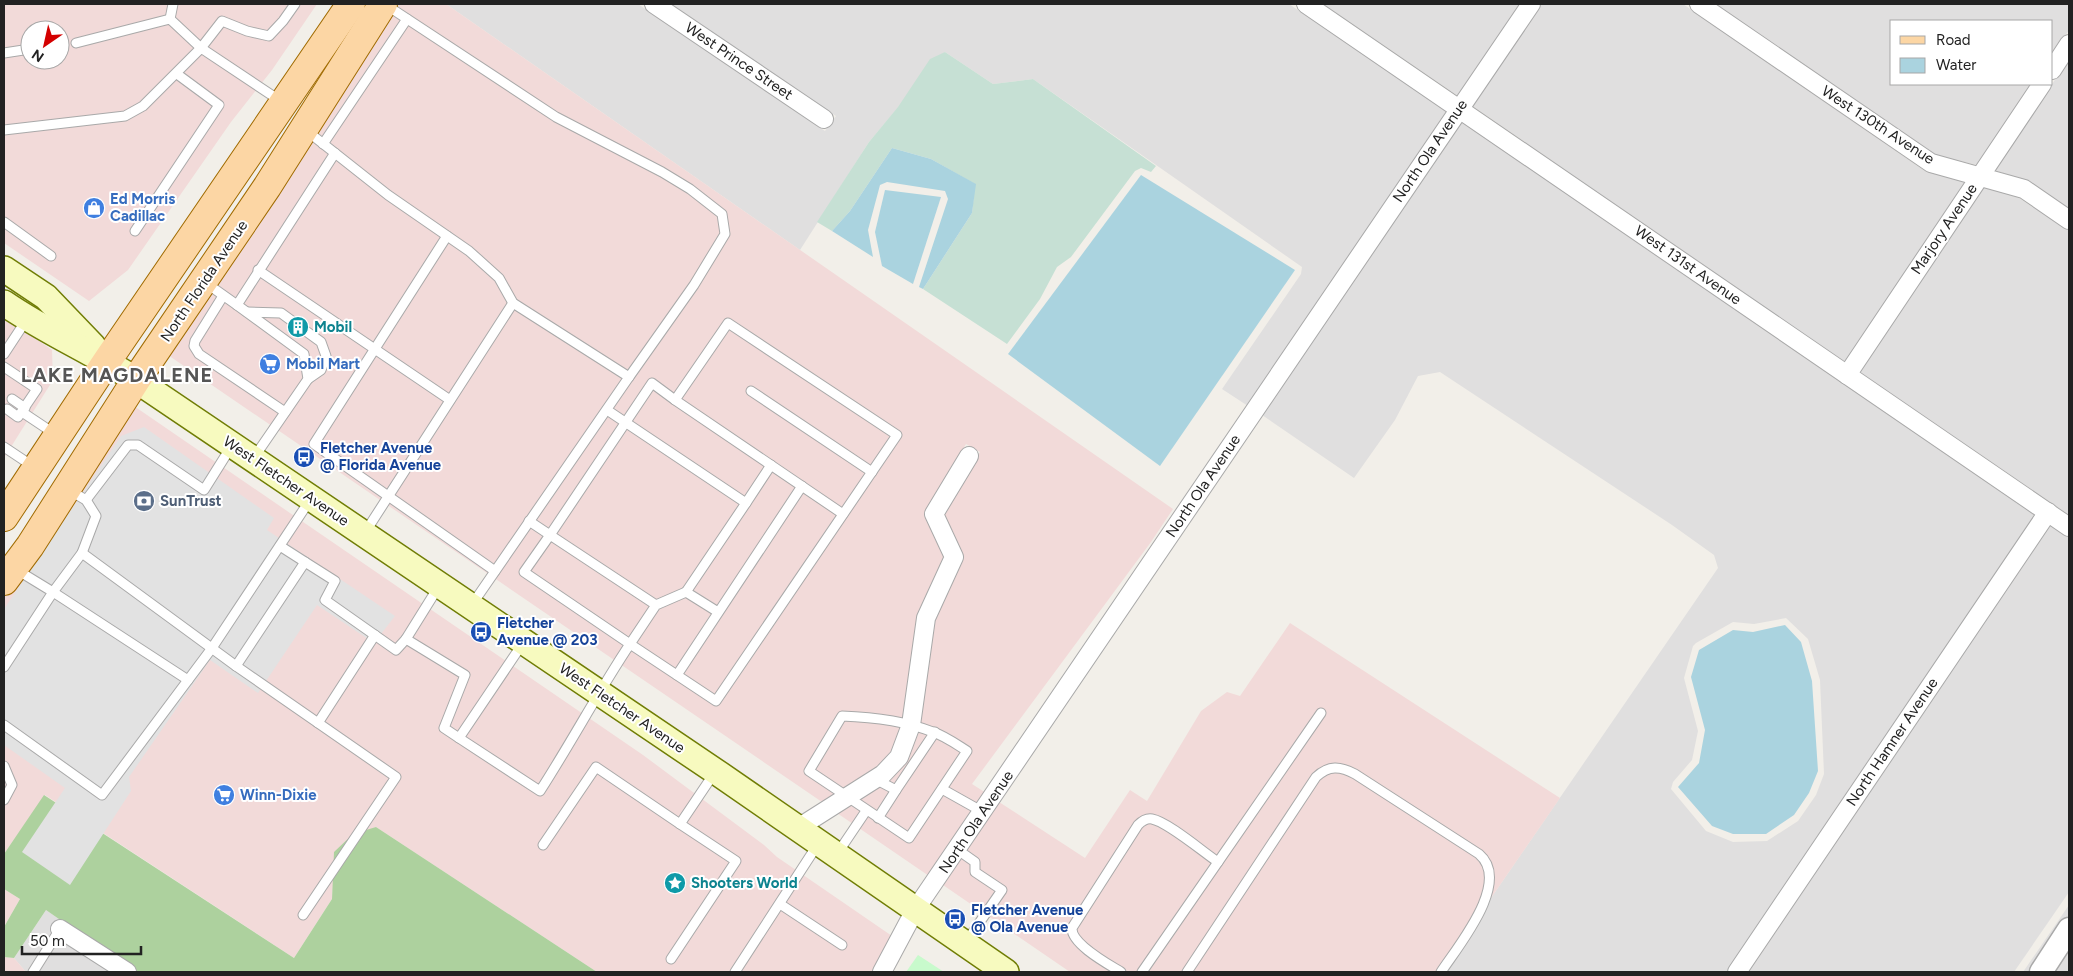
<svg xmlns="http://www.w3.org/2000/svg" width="2073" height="976" font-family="Figtree,sans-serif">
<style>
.residential{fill:#e0dfdf;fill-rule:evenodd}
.commercial{fill:#f2dad9;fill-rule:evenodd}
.forest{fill:#add19e}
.wetland{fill:#c6e0d4}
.park{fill:#c8facc}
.parking{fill:#e2e2e2}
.water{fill:#aad3df}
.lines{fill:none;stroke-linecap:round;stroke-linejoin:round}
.service-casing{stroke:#a9a9a9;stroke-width:11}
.minor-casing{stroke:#a9a9a9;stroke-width:20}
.tertiary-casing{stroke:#a9a9a9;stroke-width:25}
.secondary-casing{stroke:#707d05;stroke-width:28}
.primary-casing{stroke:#a06b00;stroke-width:30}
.service{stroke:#fff;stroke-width:9}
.minor{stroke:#fff;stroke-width:18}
.tertiary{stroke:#fff;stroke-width:22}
.secondary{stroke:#f7fabf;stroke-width:25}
.primary{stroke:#fcd6a4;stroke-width:28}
.labels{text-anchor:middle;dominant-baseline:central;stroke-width:4;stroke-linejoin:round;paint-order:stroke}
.street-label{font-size:15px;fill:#222;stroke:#fff}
.shop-label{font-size:15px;font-weight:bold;fill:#366cbe;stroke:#fff;text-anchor:start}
.culture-label{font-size:15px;font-weight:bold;fill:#0d838f;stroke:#fff;text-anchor:start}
.transit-label{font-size:15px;font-weight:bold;fill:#164399;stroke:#fff;text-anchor:start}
.service-label{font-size:15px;font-weight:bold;fill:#4e5e75;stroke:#fff;text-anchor:start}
.district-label{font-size:20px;font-weight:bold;letter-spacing:1px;fill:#555;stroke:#fff}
</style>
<rect width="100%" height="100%" fill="#f2efe9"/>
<g class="residential">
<polygon points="446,4 638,4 825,131 836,116 671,4 1289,4 1447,111 1248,406 1222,389 1301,274 1302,267 1033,79 993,84 945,52 869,142 800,250"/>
<polygon points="1323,4 1521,4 1458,96"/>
<polygon points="1541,4 1683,4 1925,171 1966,181 1846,363 1471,105"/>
<polygon points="1715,4 2069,4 2069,30 2052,55 2052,21 1892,21 1892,84 2033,84 1977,165 1935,155"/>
<polygon points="2069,59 2069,209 2029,182 1994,170"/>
<path d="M1461,120L2036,515L1727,972H1440L1718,568L1714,555L1672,525L1440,372L1418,376L1395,420L1354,478L1262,415ZM1786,618L1808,639L1820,680L1824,774L1816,795L1798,821L1767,841L1733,842L1706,831L1671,789L1673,782L1692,760L1698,731L1684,678L1693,646L1696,643L1733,622L1754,624Z"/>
<polygon points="1983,186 2019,198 2069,231 2069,515 1859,372"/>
<polygon points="2050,524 2069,538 2069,892 2014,972 1746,972"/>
<polygon points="2069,905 2069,972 2023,972"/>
<polygon points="46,910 135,972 26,972 14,958"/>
</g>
<g class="commercial">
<path d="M4,4H317L272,70L231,122L128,270L89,301L4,243ZM30,30H60V60H30Z"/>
<polygon points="398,4 446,4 1173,509 1151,542 972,784 986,793 929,876 837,813 907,760 919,732 935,620 962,560 962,552 944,513 980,452 966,444 927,510 926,519 945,558 903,728 893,752 878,767 822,802 165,353"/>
<polygon points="4,317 52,350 53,380 4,458"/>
<polygon points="131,404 643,755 764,845 777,857 892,936 872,972 597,972 376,827 335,852 332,899 294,958 45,795 4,854 4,595 37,551"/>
<polygon points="1290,623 1560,798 1440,972 1070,972 943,885 999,802 1085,858 1130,790 1147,801 1201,711 1227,692 1240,696"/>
<polygon points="4,889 20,899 4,927"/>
<polygon points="4,957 14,958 26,972 4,972"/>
</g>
<polygon class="forest" points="44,795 294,958 332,899 334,852 353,834 376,827 597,972 135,972 46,910 14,958 4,957 4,927 20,899 4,889 4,854"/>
<polygon class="wetland" points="945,52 993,84 1033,79 1156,166 1151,172 1141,168 1135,171 1071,257 1057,267 1040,299 1007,344 923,289 972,213 975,184 931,159 892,148 850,211 832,231 817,222 869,142 898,107 930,59"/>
<polygon class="park" points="918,955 944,972 906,972"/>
<polygon class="parking" points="144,427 274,518 267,530 395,616 374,643 317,605 258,693 210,660 129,777 131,791 70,885 22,852 65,788 4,745 4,609 121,436"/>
<g class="water">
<polygon points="892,148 931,159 976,184 972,213 923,289 919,287 948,199 945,191 887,182 880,185 868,230 873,257 832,231 850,211"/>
<polygon points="1141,175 1295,270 1160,466 1008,354"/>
<polygon points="885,190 941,197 913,284 882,266 875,232"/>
<polygon points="1785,625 1801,642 1812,681 1818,771 1809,793 1794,815 1766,834 1733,834 1712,826 1678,787 1699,763 1705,730 1691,677 1699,650 1733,630 1753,632"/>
</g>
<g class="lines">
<g class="service-casing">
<g id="service">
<polyline points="386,5 556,117 662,172 690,189 722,214 725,234 694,285 629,377"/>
<polyline points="170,19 173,4"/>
<polyline points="76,43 170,19 201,48 222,21 247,31 269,36 283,21 295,4"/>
<polyline points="4,53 30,49"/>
<polyline points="4,130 125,116 143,106 201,48 282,102"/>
<polyline points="307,131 388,195 469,251 499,278 513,303 629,377 471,606"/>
<polyline points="323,144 407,19"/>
<polyline points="4,222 51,256"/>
<polyline points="135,231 219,105 177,74"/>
<polyline points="447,236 314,444 495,571"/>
<polyline points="258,270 450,400"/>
<polyline points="206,283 237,305"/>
<polyline points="223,296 195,341 194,346 199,354 285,412"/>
<polyline points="247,312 281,313 321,342 326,356 321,370 308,379"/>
<polyline points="4,354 27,319"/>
<polyline points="4,367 37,389 18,417 7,409"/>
<polyline points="751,391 872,472"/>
<polyline points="12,399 25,408"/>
<polyline points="675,400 843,514"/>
<polyline points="607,410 746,503 686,592"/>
<polyline points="22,412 55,434"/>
<polyline points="4,447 34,467"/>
<polyline points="253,459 308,379 304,354 237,305 335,153"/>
<polyline points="69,490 86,500 96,516 82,553"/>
<polyline points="86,500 128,445 138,445 204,490 231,447"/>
<polyline points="746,503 771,465"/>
<polyline points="364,534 513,303"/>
<polyline points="280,546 305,562"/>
<polyline points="656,605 630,644 524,572 550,535 656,605 686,592 718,612"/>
<polyline points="406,639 439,586"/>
<path d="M523,643L459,738L540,791C571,743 598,692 630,644L716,701L897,435L728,323L675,400L652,383L550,535L529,521"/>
<polyline points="236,666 396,777 303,915"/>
<polyline points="4,667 53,592 17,570"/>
<polyline points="677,675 802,486"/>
<polyline points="188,680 53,592 82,553 236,666 305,562 335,581 325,600 396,650 406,639 465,675 444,728 459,738"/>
<path d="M842,716C872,717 905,721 933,732C945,736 956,744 967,751L909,838L809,771Z"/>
<polyline points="318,723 375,635"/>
<polyline points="4,725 102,795 212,648 310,500"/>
<polyline points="4,766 12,785 4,800"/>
<polyline points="875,779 896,790 935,732"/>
<polyline points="942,789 983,812"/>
<polyline points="878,818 896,790"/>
<polyline points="543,845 596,767 680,824 715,772"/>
<polyline points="958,850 975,862 975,872 1002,890 966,942"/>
<polyline points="837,854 866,811"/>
<polyline points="780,904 842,945"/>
<polyline points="671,959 736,861 680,824"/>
<polyline points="33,972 60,929"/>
<polyline points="735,972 818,844"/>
<path d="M1121,972C1108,964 1071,944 1072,928L1138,825C1142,821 1146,818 1152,819C1168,822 1203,852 1218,862"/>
<polyline points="1142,972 1321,713"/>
<path d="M1187,972L1316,777C1329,765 1340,766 1355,774L1479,854C1512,882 1458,946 1441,972"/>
</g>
</g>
<g class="minor-casing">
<g id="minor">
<polyline points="654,4 824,119"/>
<polyline points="1306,4 2069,527"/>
<polyline points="1699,4 1931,163 2024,189 2069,220"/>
<polyline points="2052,70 2069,44"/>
<polyline points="1847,375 2042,84"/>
<polyline points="798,828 883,774 899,757 911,725 926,618 954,557 934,514 969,456"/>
<polyline points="60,929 127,972"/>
<polyline points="882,972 915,910 1531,4"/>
<polyline points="1737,972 2048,512"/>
</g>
</g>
<g class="tertiary-casing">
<polyline id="tertiary" points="2041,972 2069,929"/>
</g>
<g class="secondary-casing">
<g id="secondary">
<polyline points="4,269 46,297 93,346"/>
<path d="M4,303C46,332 93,352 136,380L715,771L1006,972"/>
</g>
</g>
<g class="primary-casing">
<g id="primary">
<polyline points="4,517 107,361 351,4"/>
<polyline points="4,581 30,546 136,380 267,187 383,4"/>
</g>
</g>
<use href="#service" class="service"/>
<use href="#minor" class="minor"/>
<use href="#tertiary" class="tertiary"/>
<use href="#secondary" class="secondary"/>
<use href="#primary" class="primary"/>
</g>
<defs>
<g id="shop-disc" transform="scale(1.125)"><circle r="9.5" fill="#3f7fe0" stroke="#fff"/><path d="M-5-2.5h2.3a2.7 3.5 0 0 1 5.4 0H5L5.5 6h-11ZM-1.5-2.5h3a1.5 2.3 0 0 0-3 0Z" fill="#fff"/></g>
<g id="building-disc" transform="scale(1.125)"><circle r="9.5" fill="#0f9aa8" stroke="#fff"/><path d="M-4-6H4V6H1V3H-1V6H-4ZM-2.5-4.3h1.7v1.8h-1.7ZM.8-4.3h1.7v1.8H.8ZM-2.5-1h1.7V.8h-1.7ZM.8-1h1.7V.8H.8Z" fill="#fff"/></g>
<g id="supermarket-disc" transform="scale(1.125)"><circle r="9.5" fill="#3f7fe0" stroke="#fff"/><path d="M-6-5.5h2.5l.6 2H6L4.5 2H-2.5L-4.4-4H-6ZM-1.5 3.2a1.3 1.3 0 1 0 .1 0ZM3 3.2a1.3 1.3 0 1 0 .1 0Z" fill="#fff"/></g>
<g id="bus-disc" transform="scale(1.125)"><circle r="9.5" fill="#1a4fb4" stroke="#fff"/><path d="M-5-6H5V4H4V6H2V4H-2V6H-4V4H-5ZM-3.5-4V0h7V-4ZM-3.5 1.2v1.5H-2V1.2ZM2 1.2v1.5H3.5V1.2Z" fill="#fff"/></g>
<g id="bank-disc" transform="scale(1.125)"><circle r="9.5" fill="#5c6f8a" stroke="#fff"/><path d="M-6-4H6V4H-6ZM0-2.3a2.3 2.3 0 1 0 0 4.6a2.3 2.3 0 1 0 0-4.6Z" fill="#fff"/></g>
<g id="sight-disc" transform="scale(1.125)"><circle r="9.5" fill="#0f9aa8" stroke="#fff"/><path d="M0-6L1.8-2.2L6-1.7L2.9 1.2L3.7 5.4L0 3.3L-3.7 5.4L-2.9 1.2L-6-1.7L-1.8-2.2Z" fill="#fff"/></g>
</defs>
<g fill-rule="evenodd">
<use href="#shop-disc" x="94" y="208"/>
<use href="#building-disc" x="298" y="327"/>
<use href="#supermarket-disc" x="270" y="364"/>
<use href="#bus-disc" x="304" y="457"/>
<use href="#bank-disc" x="144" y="501"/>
<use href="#bus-disc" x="481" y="632"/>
<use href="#supermarket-disc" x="224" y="795"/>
<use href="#sight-disc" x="675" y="883"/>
<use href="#bus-disc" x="955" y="919"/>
</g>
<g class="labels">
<g class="street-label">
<text transform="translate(739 61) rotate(34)">West Prince Street</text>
<text transform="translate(1878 125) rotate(33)">West 130th Avenue</text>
<text transform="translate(1430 151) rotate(-56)">North Ola Avenue</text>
<text transform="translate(1944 229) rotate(-56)">Marjory Avenue</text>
<text transform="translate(1688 265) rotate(35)">West 131st Avenue</text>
<text transform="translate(204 281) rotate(-56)">North Florida Avenue</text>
<text transform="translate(286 481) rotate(34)">West Fletcher Avenue</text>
<text transform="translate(1203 486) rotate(-56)">North Ola Avenue</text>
<text transform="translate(622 708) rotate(34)">West Fletcher Avenue</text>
<text transform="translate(1892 742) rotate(-56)">North Hamner Avenue</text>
<text transform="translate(976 822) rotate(-56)">North Ola Avenue</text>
</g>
<g class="shop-label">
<text x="110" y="199">Ed Morris<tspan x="110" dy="17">Cadillac</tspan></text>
<text x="286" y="364">Mobil Mart</text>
<text x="240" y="795">Winn-Dixie</text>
</g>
<g class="culture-label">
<text x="314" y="327">Mobil</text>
<text x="691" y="883">Shooters World</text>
</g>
<g class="transit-label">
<text x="320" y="448">Fletcher Avenue<tspan x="320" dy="17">@ Florida Avenue</tspan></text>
<text x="497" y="623">Fletcher<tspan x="497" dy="17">Avenue @ 203</tspan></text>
<text x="971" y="910">Fletcher Avenue<tspan x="971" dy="17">@ Ola Avenue</tspan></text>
</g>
<g class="service-label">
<text x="160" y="501">SunTrust</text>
</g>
<g class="district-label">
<text x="117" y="375">LAKE MAGDALENE</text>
</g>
</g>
<rect width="2073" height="976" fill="none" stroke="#222222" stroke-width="10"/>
<rect x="1890" y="20" width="162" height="65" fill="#ffffff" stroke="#a7a7a7"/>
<rect x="1900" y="36" width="25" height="8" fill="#fcd6a4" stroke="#a7a7a7"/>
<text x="1936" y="45" font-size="15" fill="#222222">Road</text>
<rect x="1900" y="58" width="25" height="15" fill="#aad3df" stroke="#a7a7a7"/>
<text x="1936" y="70" font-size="15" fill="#222222">Water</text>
<g transform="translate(45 45) rotate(214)"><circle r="24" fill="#ffffff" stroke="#a7a7a7"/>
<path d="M0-4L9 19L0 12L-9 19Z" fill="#d40000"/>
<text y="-8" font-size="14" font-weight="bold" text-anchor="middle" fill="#222222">N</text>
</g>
<path d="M22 946v8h119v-8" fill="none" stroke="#222222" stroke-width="2.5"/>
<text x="30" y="946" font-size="15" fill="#222222" stroke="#ffffff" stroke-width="4" paint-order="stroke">50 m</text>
</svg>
